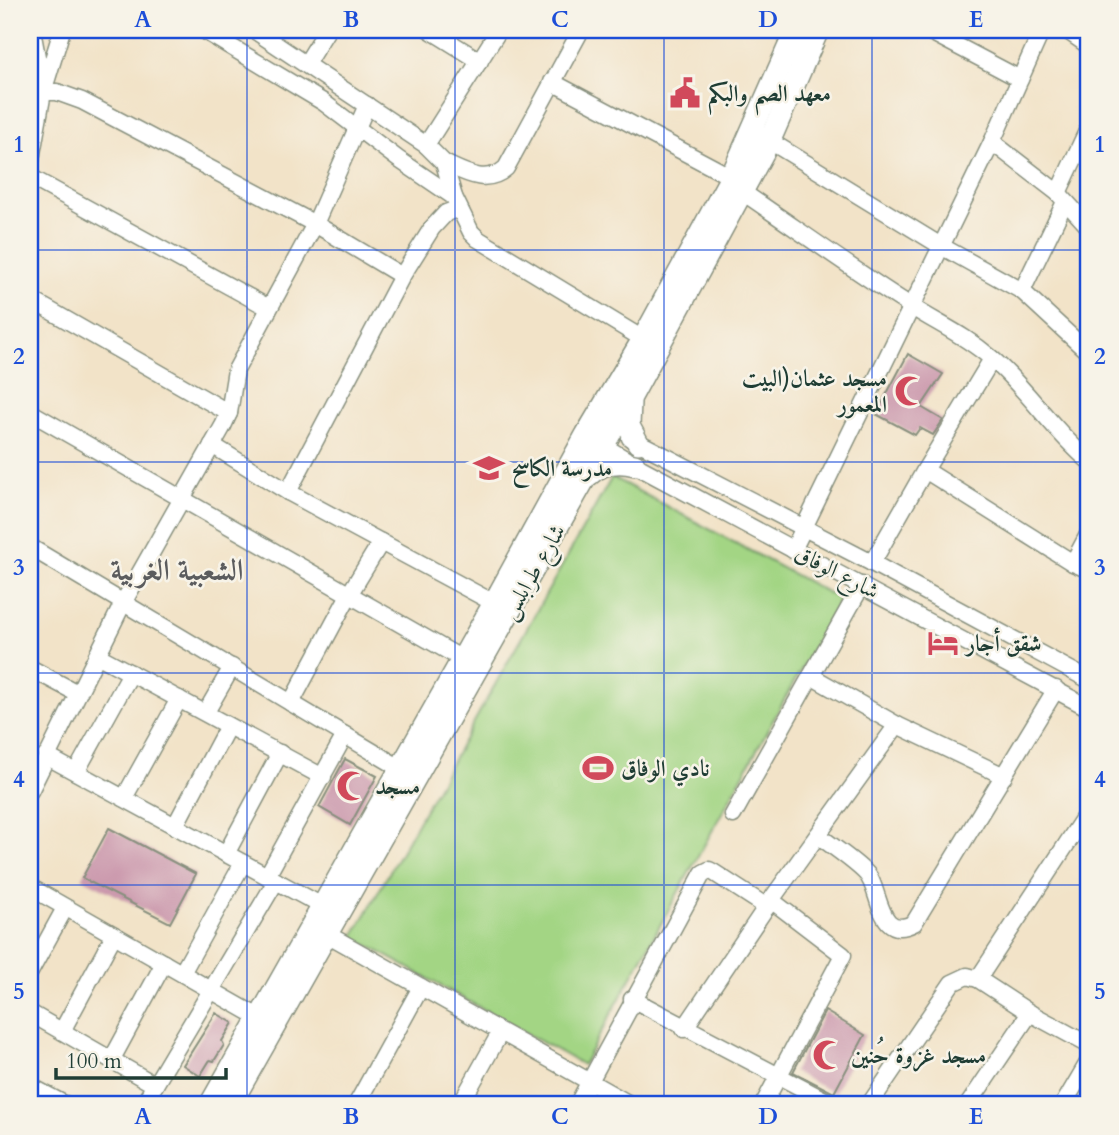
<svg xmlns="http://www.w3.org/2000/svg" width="1119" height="1135" font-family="Cardo,Amiri,serif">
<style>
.green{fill:#a3d584;stroke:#61895c;stroke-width:2}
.building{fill:#ca97ac}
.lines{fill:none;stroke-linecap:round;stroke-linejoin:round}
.minor-casing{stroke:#88907e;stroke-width:19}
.major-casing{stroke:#88907e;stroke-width:24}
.minor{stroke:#fff;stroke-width:16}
.major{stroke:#fff;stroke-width:21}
.grid{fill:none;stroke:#1d4ed8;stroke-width:2;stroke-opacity:0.55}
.labels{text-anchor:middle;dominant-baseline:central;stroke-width:5;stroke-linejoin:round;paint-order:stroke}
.poi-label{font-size:23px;font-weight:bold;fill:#1f3d34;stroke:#f7f3e8;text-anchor:start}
.street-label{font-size:23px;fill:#1f3d34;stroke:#f7f3e8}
.district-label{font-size:30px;font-weight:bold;fill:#5b5c5e;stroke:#f7f3e8}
.neatline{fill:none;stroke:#1d4ed8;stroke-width:2.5}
.grid-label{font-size:23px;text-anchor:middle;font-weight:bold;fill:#1d4ed8}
</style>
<rect width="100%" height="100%" fill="#f7f3e8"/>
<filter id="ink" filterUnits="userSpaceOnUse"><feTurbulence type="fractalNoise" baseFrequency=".0143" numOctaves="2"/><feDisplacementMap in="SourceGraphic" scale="14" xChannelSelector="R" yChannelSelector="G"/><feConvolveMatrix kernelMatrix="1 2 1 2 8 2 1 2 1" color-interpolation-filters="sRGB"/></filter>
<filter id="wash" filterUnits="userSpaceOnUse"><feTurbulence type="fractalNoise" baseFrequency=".00686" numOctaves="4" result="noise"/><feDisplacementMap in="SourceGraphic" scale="28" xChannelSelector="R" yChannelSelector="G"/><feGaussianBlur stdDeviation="1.57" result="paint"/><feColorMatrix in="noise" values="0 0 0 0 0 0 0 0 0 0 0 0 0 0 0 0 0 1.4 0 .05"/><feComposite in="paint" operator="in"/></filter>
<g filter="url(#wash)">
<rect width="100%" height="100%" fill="#f2e3c8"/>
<polygon class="green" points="612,477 840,599 583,1065 353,937"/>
<g id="blocks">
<g class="building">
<polygon points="908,354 943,374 921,407 943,420 933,435 920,428 915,435 876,414"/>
<polygon points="345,759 377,776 350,825 319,807"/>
<polygon points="109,828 196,874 170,923 82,878"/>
<polygon points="825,1011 865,1035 834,1093 793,1072"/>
<polygon points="216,1013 233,1023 222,1041 224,1045 214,1061 210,1060 200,1076 183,1065"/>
</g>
</g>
</g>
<g filter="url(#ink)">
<use href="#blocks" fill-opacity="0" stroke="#88907e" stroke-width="2"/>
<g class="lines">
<g class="minor-casing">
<g id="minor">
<polyline points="32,30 43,89"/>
<polyline points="203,30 323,102 398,159 454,197"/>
<polyline points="254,30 426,145 444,163 454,197 471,232 478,239 643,339"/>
<polyline points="430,30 480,61"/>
<polyline points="927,30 1020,79"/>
<polyline points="1066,30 1089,46"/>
<polyline points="306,64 327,30"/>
<polyline points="552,82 731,177"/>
<polyline points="43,92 57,92 82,101 315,224 402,276"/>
<polyline points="760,135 941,246 1022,291 1089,353"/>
<polyline points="992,142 1058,193 1089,227"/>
<polyline points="426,145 499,30"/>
<path d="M444,163C464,172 486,186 506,168L581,30"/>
<polyline points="30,165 43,92 62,30"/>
<polyline points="30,177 269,308"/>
<path d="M741,191C797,229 852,269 909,305C938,324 963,334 990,357C1026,387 1052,430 1089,461"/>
<polyline points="1058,193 1089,127"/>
<polyline points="1022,291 1065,202"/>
<polyline points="30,299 229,413"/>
<polyline points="30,412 462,659"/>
<polyline points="630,438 872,563 1089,680"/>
<polyline points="594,440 635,465 1089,708"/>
<polyline points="212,445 288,492 494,603"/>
<polyline points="925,470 1073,563 1089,570"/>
<polyline points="288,492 402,276 432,228 446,213 459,208"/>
<polyline points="30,547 400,768"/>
<polyline points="793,550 992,142 1042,30"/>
<polyline points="872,563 925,470 992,359"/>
<polyline points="1073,563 1089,533"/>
<polyline points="97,655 323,777"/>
<polyline points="30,668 77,693"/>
<polyline points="811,676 897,725 1004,776"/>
<polyline points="291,703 350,593 381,542"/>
<polyline points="206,712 232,667"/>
<polyline points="46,756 324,907"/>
<polyline points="76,772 131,673"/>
<polyline points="30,791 123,603 223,426 229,413 236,370 315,224 367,105"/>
<polyline points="124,798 179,699"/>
<polyline points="733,815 862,585"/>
<polyline points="175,826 228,726"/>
<path d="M818,835C833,847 852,859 866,873C881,888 877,942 914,923L1056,689"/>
<polyline points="226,854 280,753"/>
<polyline points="267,876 345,735"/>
<polyline points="30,887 260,1018"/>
<polyline points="318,929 631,1105"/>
<polyline points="30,972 65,908"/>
<polyline points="182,973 243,863"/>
<polyline points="978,979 1089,810"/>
<polyline points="632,999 834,1105"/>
<polyline points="30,1013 155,1085"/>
<polyline points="684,1029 771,900 897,725"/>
<polyline points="62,1031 114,935"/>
<polyline points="112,1059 164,963"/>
<polyline points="30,1086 66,1105"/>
<polyline points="143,1105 276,881"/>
<polyline points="356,1105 421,987"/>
<polyline points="460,1105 500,1033"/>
<polyline points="577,1105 703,873 709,870 713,872 767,907"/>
<polyline points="763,1105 843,955 771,900"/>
<polyline points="869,1105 952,983 967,976 978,979 1030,1013 1089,1045"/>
<polyline points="968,1105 1030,1013"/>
<polyline points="1063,1105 1089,1061"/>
</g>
</g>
<g class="major-casing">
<g id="major">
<polyline points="630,402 629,426 638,443"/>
<path d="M589,475C602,463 617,460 635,465"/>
<polyline points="210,1105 494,603 586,435 643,339 731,177 796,30"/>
<polyline points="230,1105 631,397 770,140 818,30"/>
</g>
</g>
<use href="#minor" class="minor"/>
<use href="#major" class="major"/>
</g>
</g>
<path class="grid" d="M247,30V1105M455,30V1105M664,30V1105M872,30V1105M30,250H1089M30,462H1089M30,673H1089M30,885H1089"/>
<defs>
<g id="civic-bare" transform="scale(2.415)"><path d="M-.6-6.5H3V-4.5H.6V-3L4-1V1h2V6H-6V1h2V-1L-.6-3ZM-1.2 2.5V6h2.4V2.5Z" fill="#d1495b" stroke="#f7f3e8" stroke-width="2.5" paint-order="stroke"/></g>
<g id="mosque-bare" transform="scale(2.415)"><path d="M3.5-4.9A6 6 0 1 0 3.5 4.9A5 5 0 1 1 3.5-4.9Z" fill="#d1495b" stroke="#f7f3e8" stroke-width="2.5" paint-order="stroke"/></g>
<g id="school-bare" transform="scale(2.415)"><path d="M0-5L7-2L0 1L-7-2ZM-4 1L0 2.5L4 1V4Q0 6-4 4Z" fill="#d1495b" stroke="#f7f3e8" stroke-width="2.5" paint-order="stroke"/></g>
<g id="hotel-bare" transform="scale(2.415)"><path d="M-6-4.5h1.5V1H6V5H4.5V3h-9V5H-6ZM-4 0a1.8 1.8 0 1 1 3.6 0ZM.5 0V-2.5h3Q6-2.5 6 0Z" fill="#d1495b" stroke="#f7f3e8" stroke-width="2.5" paint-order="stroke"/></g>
<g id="stadium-bare" transform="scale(2.415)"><path d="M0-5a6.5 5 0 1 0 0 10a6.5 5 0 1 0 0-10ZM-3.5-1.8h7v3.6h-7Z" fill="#d1495b" stroke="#f7f3e8" stroke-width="2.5" paint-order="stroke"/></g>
</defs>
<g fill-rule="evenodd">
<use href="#civic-bare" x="685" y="93"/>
<use href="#mosque-bare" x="910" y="391"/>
<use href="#school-bare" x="489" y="468"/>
<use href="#hotel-bare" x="943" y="643"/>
<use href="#stadium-bare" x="598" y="768"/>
<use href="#mosque-bare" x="352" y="786"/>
<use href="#mosque-bare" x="828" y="1055"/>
</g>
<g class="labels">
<g class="poi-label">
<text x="708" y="93">معهد الصم والبكم</text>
<text x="887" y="378" text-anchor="end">مسجد عثمان(البيت<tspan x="887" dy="26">المعمور</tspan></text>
<text x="512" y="468">مدرسة الكاسح</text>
<text x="966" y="643">شقق أجار</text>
<text x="621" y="768">نادي الوفاق</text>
<text x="375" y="786">مسجد</text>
<text x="851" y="1055">مسجد غزوة حُنين</text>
</g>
<g class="street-label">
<text transform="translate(533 572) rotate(-60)">شارع طرابلس</text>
<text transform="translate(837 572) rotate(27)">شارع الوفاق</text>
</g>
<g class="district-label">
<text x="177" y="570">الشعبية الغربية</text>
</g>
</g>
<rect width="1119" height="1135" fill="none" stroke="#f7f3e8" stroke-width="77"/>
<path d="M56 1068v10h170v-10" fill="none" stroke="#1f3d34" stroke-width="3.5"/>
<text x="66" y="1068" font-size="21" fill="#1f3d34" stroke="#f7f3e8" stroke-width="5" paint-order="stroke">100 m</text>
<rect x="38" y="38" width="1042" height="1058" class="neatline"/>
<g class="grid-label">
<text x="143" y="27">A</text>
<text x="351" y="27">B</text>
<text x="560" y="27">C</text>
<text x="768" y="27">D</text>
<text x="976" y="27">E</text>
<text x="19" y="152">1</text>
<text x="1100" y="152">1</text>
<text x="19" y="364">2</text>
<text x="1100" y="364">2</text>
<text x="19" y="575">3</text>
<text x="1100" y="575">3</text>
<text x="19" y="787">4</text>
<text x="1100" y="787">4</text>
<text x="19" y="999">5</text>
<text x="1100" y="999">5</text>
<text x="143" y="1124">A</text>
<text x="351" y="1124">B</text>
<text x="560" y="1124">C</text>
<text x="768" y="1124">D</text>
<text x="976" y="1124">E</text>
</g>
</svg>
